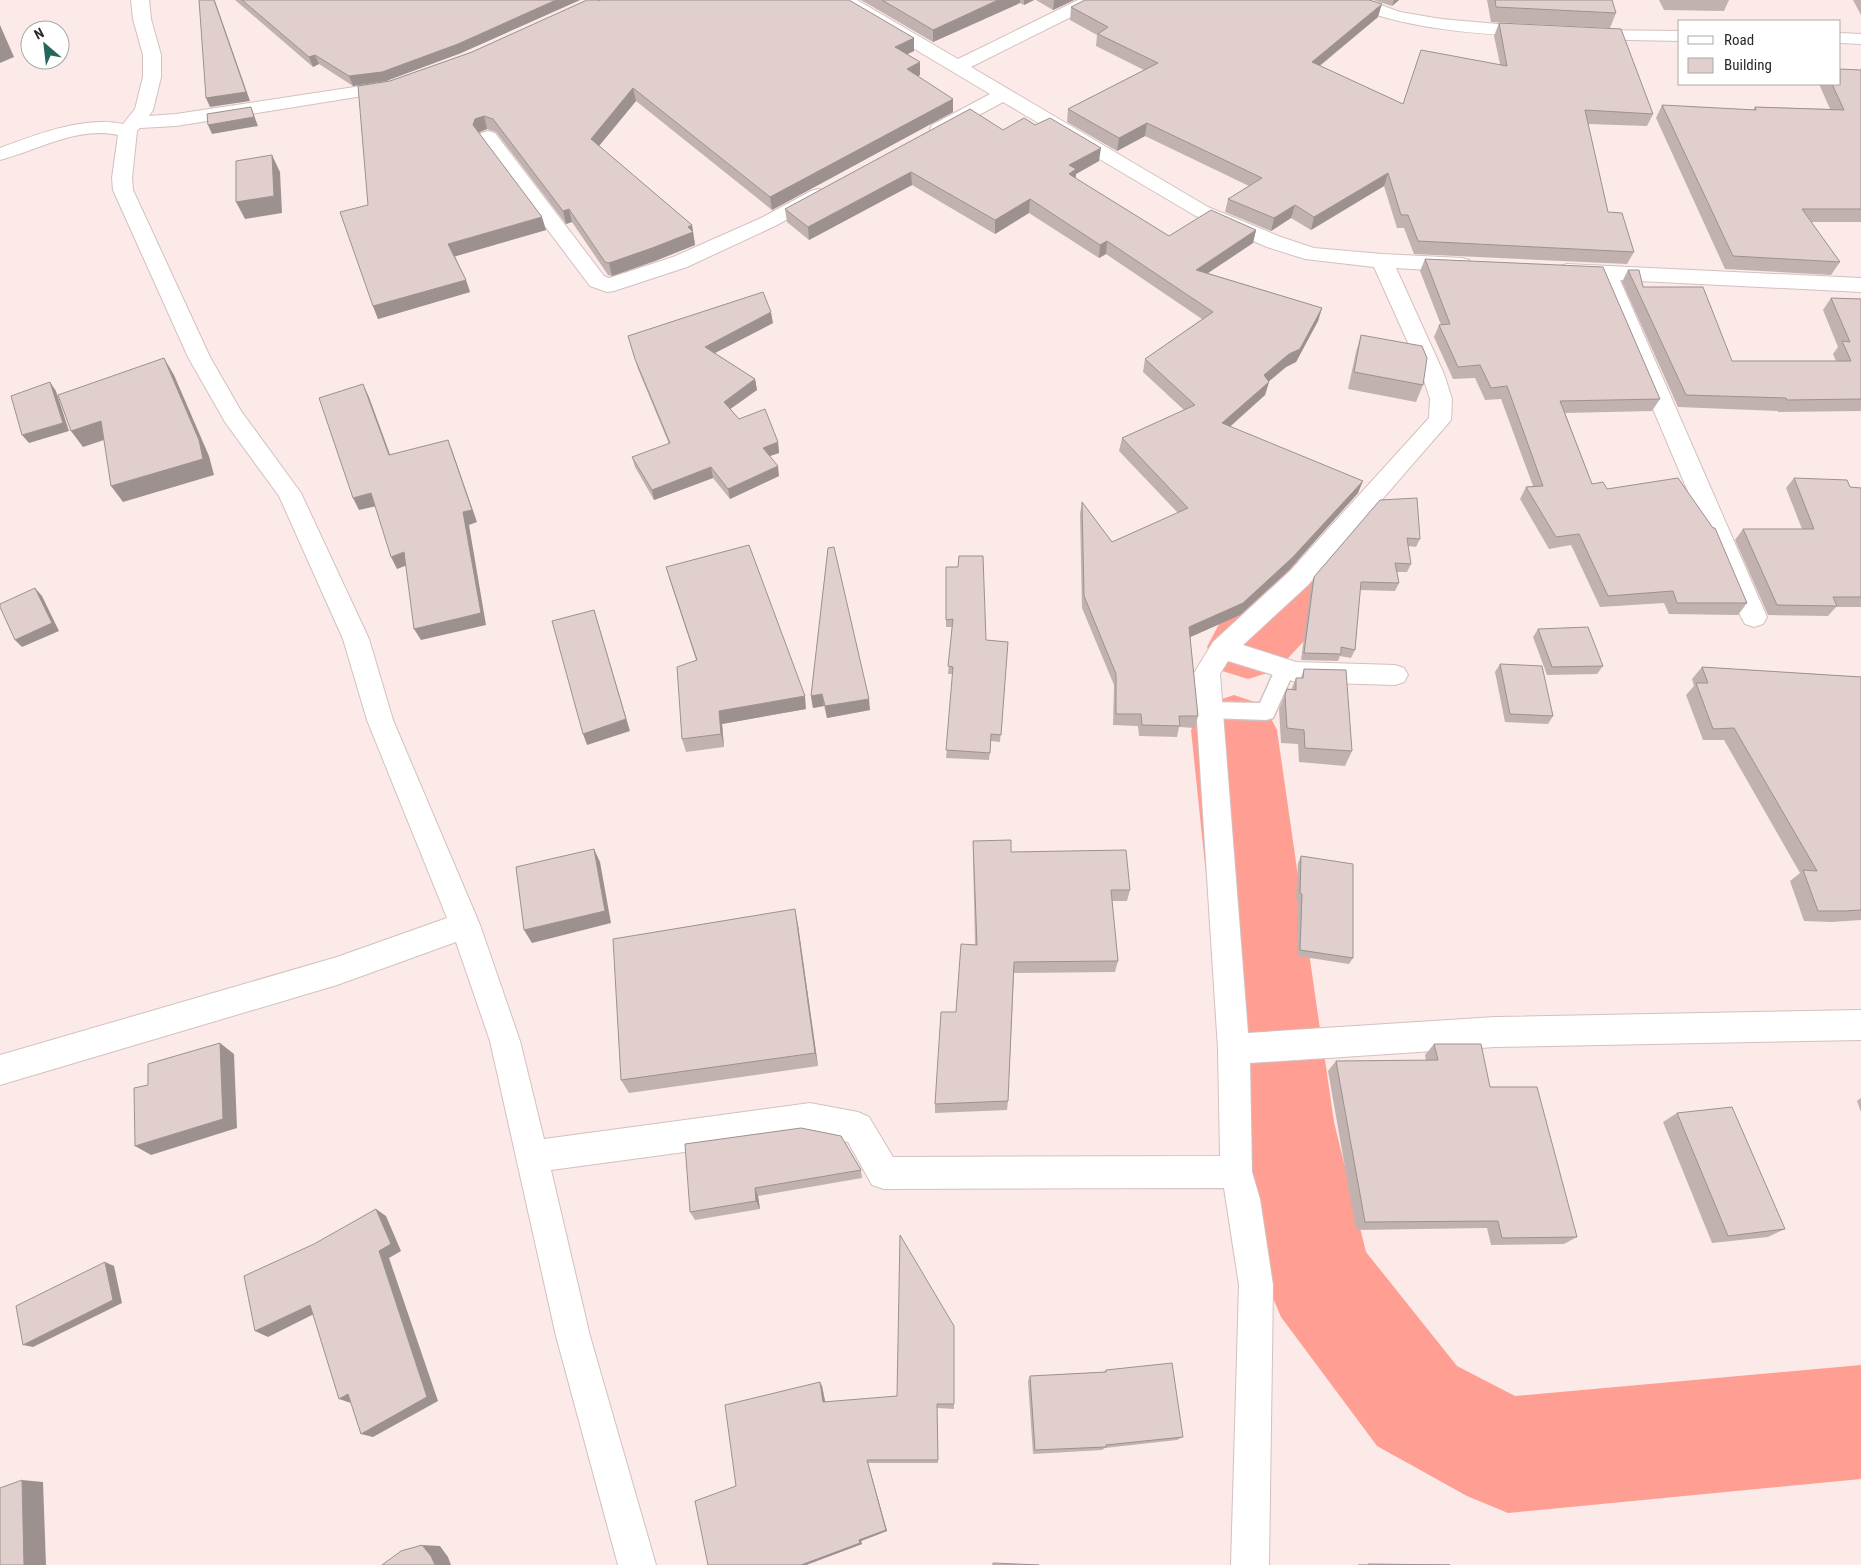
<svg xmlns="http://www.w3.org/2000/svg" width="1861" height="1565" font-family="'Roboto Condensed',sans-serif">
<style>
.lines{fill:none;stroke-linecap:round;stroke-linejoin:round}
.river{fill:#ff9f93;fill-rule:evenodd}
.lane-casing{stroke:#d2c1bf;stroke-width:3}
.street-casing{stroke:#d2c1bf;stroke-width:2}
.lane{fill:#fff;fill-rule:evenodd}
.street{fill:#fff;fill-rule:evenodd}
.wall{fill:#c1b2af}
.shaded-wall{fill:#9d918f}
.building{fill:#e0cfcc;stroke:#9d918f}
</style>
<rect width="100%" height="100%" fill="#fceae8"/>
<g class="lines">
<g class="river">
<polygon points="1302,560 1330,569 1342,591 1330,613 1277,670 1248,679 1219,670 1207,647 1219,624 1274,569"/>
<polygon points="1234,695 1264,705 1277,730 1320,1029 1316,1039 1325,1060 1334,1122 1366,1252 1457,1366 1515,1396 1861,1365 1861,1479 1508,1513 1467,1496 1377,1446 1281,1317 1265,1279 1232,1122 1225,1060 1230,1048 1222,1029 1191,730 1204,705"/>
</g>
<g class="lane-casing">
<polygon id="lane" points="1285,661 1292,663 1295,669 1273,718 1266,720 1209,718 1202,716 1199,710 1202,704 1209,702 1260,703 1278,663"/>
</g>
<g class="street-casing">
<g id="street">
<path d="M131,0H149L151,19L161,55V77L153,110L149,116L176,114L394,81L400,82L403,86L400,90L394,91L176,126L140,128L137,131L132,178L133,190L210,357L241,411L301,493L369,639L393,720L480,925L520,1041L544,1139L810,1103L858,1112L869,1117L893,1157L1220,1156L1218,1049L1194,673L1213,642L1290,571L1429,418L1430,399L1422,374L1374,267L1305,259L1267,247L1194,215L1003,102L946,133L939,135L932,133L930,129L932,125L990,94L839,4L836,0H857L958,59L1078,0H1100L1097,4L971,67L1208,207L1281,237L1314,248L1382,254L1462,258L1469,260L1472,265L1469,270L1462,272L1396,268L1444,374L1452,399L1451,420L1308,585L1243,645L1296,662L1395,665L1404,668L1408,675L1404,682L1395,685L1296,682L1228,661L1220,674L1248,1033L1495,1017L1861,1010V1040L1495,1047L1250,1063L1252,1172L1260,1199L1273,1285L1269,1565H1231L1239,1285L1224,1188L884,1189L872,1185L848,1142L810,1135L551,1170L590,1336L656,1565H618L556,1336L490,1041L456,942L337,985L0,1085V1055L337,957L447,918L367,720L343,639L279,496L225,422L188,357L113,190L112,178L118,135C78,126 38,150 0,160V148C38,134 83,116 123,124L135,109L143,77V55L133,19Z"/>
<path d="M1343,0H1367L1400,12L1441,19L1533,27L1539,28L1542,32L1539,36L1533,37C1468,33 1406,29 1346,4Z"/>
<polygon points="1586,30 1680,31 1680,41 1580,39 1577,35 1580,31"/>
<polygon points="1840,33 1861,34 1861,44 1840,43"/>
<polygon points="488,131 495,133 604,276 609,278 673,257 761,218 811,191 818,189 825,191 828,195 825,199 775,226 687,267 614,291 607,292 590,286 481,141 479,137 481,133"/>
<polygon points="1567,264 1861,278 1861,292 1620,280 1767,617 1763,624 1754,627 1745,624 1741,617 1598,279 1560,276 1557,271 1560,266"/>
</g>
</g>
<use href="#lane" class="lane"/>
<use href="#street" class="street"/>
</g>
<g class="wall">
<polygon points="235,0 580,0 461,53 386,81 353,86 319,64 313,67"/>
<polygon points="861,0 1034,0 1024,5 1020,3 933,42"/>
<polygon points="1036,0 1074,0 1053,10"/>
<polygon points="1373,0 1399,0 1392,6"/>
<polygon points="1487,0 1612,0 1616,13 1610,28 1491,22"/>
<polygon points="1659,0 1729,0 1724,11 1664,10"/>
<polygon points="1853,0 1861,0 1861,15"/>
<polygon points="599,1 914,38 914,51 907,54 920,62 920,75 918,76 953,112 772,210 636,101 599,146 692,225 695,245 655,261 612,276 608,275 572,222 566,224 496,132 487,129 479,133 546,230 455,256 466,280 470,292 378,319 373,306 368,205 390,81 472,52"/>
<polygon points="1071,7 1378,17 1320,66 1403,104 1500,64 1494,36 1499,23 1653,114 1647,126 1588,124 1608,212 1634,252 1627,264 1414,254 1404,228 1397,228 1384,186 1311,230 1291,218 1271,231 1225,212 1228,199 1249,186 1145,136 1117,151 1067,122 1068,109 1144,70 1096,46 1097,35 1070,20"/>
<polygon points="1861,70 1861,222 1811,222 1840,262 1831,275 1725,269 1656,118 1662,105 1753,110 1755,107 1830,109 1819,84 1840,84"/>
<polygon points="1003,130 1099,161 1076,174 1075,179 1169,236 1256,230 1253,243 1208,273 1322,308 1318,321 1296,362 1286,367 1269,381 1265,395 1230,427 1358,493 1289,570 1240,615 1190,637 1198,716 1195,728 1179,727 1177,737 1139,736 1138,726 1113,725 1114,685 1082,608 1080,514 1082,502 1112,542 1178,513 1119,451 1122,438 1184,410 1143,372 1145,359 1202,319 1106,254 1099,258 1029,213 995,234 912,185 809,240 787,222 785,209"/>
<polygon points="1425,259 1660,399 1652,411 1565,413 1592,484 1607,489 1747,603 1738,615 1669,614 1664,603 1600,607 1571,545 1549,549 1520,499 1526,487 1533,486 1501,399 1485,400 1475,378 1453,379 1434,337 1439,325 1441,325 1420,271"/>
<polygon points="1628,270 1643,287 1732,361 1836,361 1833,354 1838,347 1823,310 1831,298 1861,299 1861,411 1778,412 1778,411 1678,407 1622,282"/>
<polygon points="773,323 715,353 755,379 757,390 730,409 739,419 778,442 779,453 770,456 779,476 730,499 713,478 654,500 635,467 632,457 669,444 638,369 628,336"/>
<polygon points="1361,335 1423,385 1416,402 1348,389 1356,352"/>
<polygon points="1794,478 1850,487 1861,488 1861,607 1836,607 1828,616 1768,615 1735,540 1743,529 1802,529 1786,488"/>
<polygon points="1380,500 1420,539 1416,547 1408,546 1411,564 1407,572 1397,572 1399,583 1395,591 1360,590 1355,650 1351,658 1340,656 1338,661 1301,660 1311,585 1314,577"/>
<polygon points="828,548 870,710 827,718 824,706 813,708 811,696"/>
<polygon points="666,567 806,709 722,724 724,747 686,752 682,739 696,660 670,581"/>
<polygon points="946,567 986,640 1008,642 1000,742 991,741 989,760 946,758 953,674 948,674 952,627 946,627"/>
<polygon points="1538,629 1603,666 1597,674 1547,675 1533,637"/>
<polygon points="1500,664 1553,716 1548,724 1505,722 1495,672"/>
<polygon points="1702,667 1861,677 1861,920 1831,922 1804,921 1790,881 1800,873 1724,740 1703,740 1686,695 1694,686 1692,679"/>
<polygon points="1304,669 1352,751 1345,766 1299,762 1298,744 1281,743 1279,709 1287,689 1291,690 1296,678 1301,678"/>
<polygon points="973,841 1130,890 1127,901 1112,901 1118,961 1115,972 1014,973 1008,1101 1007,1110 935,1113 935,1104 956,1012 975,945 973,853"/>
<polygon points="1301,856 1353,958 1349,964 1297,956 1298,900 1296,900 1298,863"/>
<polygon points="798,925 818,1066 629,1093 621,1080"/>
<polygon points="1434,1044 1490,1087 1577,1237 1564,1244 1491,1245 1487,1228 1356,1230 1328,1071 1336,1061 1426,1061 1425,1055"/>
<polygon points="1861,1098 1861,1112 1857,1101"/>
<polygon points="1677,1113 1785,1229 1768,1237 1712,1243 1663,1122"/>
<polygon points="841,1136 861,1170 862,1178 758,1196 760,1209 695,1220 690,1212"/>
<polygon points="1106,1370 1183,1437 1177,1440 1105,1448 1102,1450 1033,1454 1028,1381 1030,1376 1104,1372"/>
<polygon points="822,1386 825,1401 954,1404 954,1409 937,1408 938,1463 868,1463 887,1531 861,1541 862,1544 806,1565 708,1565 736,1486"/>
<polygon points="1358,1564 1368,1564 1450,1565 1358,1565"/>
</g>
<g class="shaded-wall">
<polygon points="214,0 215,1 250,101 210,107 206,98"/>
<polygon points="556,0 580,0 461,53 386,81 353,86 349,76"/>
<polygon points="998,0 1020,0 1020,3 933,42 933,30"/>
<polygon points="1024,0 1034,0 1024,5"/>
<polygon points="1054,0 1074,0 1053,10"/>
<polygon points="1394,0 1399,0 1392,6"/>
<polygon points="1382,4 1378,17 1308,75 1312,62"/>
<polygon points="0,25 14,57 0,63"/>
<polygon points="914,38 914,51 895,60 895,47"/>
<polygon points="315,55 319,64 313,67 309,57"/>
<polygon points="920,62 920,75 907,82 907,69"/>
<polygon points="633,88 636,101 594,152 591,139"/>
<polygon points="953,99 953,112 772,210 770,197"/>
<polygon points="251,107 258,126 212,134 208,125"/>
<polygon points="484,116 487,129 479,132 478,138 473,125 475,119"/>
<polygon points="1147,123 1145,136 1117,151 1119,138"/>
<polygon points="1101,148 1099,161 1076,174 1075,183 1067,188 1069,165"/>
<polygon points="272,155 280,172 282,213 245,219 236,202"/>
<polygon points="911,172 912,185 809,240 808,227"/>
<polygon points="1388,173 1384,186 1311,230 1314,217"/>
<polygon points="1030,199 1029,213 995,234 995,220"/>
<polygon points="1295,205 1291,218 1271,231 1274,218"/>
<polygon points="569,209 572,222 566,224 563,211"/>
<polygon points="542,217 546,230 453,257 448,244"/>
<polygon points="692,225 695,245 655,261 612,276 609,263"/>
<polygon points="1256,230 1253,243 1193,283 1196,270"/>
<polygon points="1107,241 1106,254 1099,258 1100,245"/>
<polygon points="466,280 470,292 378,319 373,306"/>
<polygon points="1322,308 1318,321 1296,362 1286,367 1261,388 1264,375"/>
<polygon points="771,312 773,323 707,357 705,347"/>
<polygon points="164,358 174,375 209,456 214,475 123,502 111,486"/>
<polygon points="755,379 757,390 726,412 724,402"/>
<polygon points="50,382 56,391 69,431 29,443 22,435"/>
<polygon points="1269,382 1265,395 1219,436 1222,423"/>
<polygon points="363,384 369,397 395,468 389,455"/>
<polygon points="101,421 113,437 83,447 71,431"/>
<polygon points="448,440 453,453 477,522 469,525 486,625 421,640 414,629"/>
<polygon points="778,442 779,453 764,458 763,448"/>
<polygon points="778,466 779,476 730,499 728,489"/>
<polygon points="711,467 713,478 654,500 652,490"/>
<polygon points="1363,481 1358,493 1289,570 1240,615 1186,639 1189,627"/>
<polygon points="371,493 377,506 359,510 353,498"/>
<polygon points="404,552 410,564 397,569 391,557"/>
<polygon points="35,588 42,596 59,631 22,647 15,640"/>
<polygon points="594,610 630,731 587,745 583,734"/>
<polygon points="822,694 824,706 813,708 811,696"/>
<polygon points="805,696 806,709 722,724 724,747 721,734 719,711"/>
<polygon points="869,699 870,710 827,718 825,706"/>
<polygon points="594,849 600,862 611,923 532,943 524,930"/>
<polygon points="795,909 798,925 818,1066 815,1053"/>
<polygon points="220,1043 234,1054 237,1128 151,1155 135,1146"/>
<polygon points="755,1188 758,1196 760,1209 756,1201"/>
<polygon points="376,1209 386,1216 401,1251 389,1258 438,1401 373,1437 361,1434 379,1251"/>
<polygon points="105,1262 114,1266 122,1303 33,1347 23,1345"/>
<polygon points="310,1305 322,1310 268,1337 255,1331"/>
<polygon points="820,1382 822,1386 826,1406 823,1402"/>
<polygon points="348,1394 351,1403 339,1399"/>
<polygon points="867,1460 887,1531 861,1541 862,1544 806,1565 801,1565 859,1540"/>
<polygon points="22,1480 43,1482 46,1565 23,1565"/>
<polygon points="422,1545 440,1546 448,1557 451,1565 435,1565"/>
</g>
<g class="building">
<polygon points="199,0 214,0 246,92 206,98"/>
<polygon points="242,0 556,0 458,44 382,72 349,76 315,55 309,57"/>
<polygon points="587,0 598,0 599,1 601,0 849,0 914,38 895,47 920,62 907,69 953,99 770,197 633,88 591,139 692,225 688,227 693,232 652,248 609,263 605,262 569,209 563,211 493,119 484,116 475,119 473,125 542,217 448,244 466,280 373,306 340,212 368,205 358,86 390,81 472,52"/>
<polygon points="882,0 998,0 933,30"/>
<polygon points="1085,0 1369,0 1382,4 1312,62 1403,104 1421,50 1507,66 1499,23 1621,29 1653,114 1585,110 1608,212 1622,213 1634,252 1418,241 1408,215 1401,215 1388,173 1314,217 1295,205 1274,218 1228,199 1262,178 1147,123 1119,138 1068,109 1158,63 1098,34 1108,27 1071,7"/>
<polygon points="1495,0 1612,0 1616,13 1496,7"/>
<polygon points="1840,69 1861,70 1861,209 1802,209 1840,262 1733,256 1662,105 1756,110 1755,107 1844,110 1832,84 1840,84"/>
<polygon points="251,107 254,117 208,125 207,114"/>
<polygon points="970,109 1003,130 1024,118 1035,125 1050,118 1101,148 1069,165 1076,169 1069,174 1169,236 1211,210 1256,230 1196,270 1322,308 1300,349 1289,354 1264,375 1269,382 1222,423 1363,481 1293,557 1243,603 1189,627 1198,716 1179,716 1180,726 1142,725 1141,714 1116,714 1116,674 1084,596 1082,502 1112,542 1188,508 1122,438 1195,405 1145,359 1213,312 1107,241 1100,245 1030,199 995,220 911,172 808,227 785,209"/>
<polygon points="272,155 274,196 236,202 236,161"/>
<polygon points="1425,259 1603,267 1660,399 1560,401 1592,484 1603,482 1607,489 1678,478 1713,528 1715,528 1747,603 1677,603 1673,591 1608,596 1579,534 1556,537 1526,487 1543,486 1507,386 1491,388 1480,365 1458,367 1439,325 1450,324"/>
<polygon points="1628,270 1639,270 1643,287 1703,287 1732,361 1851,361 1842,341 1850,342 1831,298 1861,299 1861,399 1787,400 1786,398 1686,395"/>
<polygon points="763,292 771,312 705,347 755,379 724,402 739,419 765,409 778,442 763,448 778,466 728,489 711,467 652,490 632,457 670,443 635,359 628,336"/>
<polygon points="1361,335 1422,346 1427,358 1423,385 1354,372"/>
<polygon points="164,358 199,440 203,459 111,486 101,421 71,431 58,395"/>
<polygon points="50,382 63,423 22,435 11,396"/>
<polygon points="363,384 389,455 448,440 472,510 463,512 481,613 414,629 404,552 391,557 371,493 353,498 319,398"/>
<polygon points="1794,478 1847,480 1850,487 1861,488 1861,597 1833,597 1837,606 1777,605 1743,529 1814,529"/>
<polygon points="1417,498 1420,539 1407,538 1411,564 1395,563 1399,583 1361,582 1355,650 1341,647 1341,654 1304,653 1314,577 1380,500"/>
<polygon points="749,545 805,696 719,711 721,734 682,739 677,667 697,660 666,567"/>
<polygon points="834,547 869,699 825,706 822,694 811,696 828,548"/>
<polygon points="959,556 983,556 986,640 1008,642 1001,735 991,734 990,753 946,750 953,667 948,666 953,619 946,620 946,567 958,567"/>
<polygon points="35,588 52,623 15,640 0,607 0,604"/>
<polygon points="594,610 626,719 583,734 552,621"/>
<polygon points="1588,627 1603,666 1552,667 1538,629"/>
<polygon points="1500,664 1542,666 1553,716 1510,714"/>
<polygon points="1702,667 1861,677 1861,910 1844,911 1818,911 1803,870 1817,871 1734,728 1713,729 1696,683 1708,683"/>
<polygon points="1304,669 1346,670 1352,751 1305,748 1304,730 1287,728 1285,695 1287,689 1296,690 1296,678 1303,678"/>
<polygon points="1011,840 1011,852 1126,850 1130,890 1111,890 1118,961 1014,962 1008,1101 935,1104 941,1012 956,1012 961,944 977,945 973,841"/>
<polygon points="594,849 605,911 524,930 516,867"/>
<polygon points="1301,856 1353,864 1353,958 1300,950 1302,894 1300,893"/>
<polygon points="795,909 815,1053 621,1080 613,939"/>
<polygon points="220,1043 223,1119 135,1146 134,1088 148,1085 148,1064"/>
<polygon points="1434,1044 1481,1044 1490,1087 1537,1087 1577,1237 1502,1238 1498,1221 1365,1222 1336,1061 1438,1060"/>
<polygon points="1732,1107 1785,1229 1728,1236 1677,1113"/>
<polygon points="801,1128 841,1136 861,1170 755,1188 756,1201 690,1212 685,1144"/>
<polygon points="376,1209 391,1244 379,1251 427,1397 361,1434 348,1394 339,1399 310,1305 255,1331 244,1276 314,1244"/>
<polygon points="900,1235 954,1326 954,1404 937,1404 938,1460 867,1460 886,1530 859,1540 860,1543 801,1565 708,1565 695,1501 736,1486 725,1405 820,1382 823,1402 897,1396"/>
<polygon points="105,1262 113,1300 23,1345 16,1306"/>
<polygon points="1172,1363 1183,1437 1106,1445 1106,1447 1035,1450 1030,1376 1106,1372 1106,1370"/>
<polygon points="22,1480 24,1565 0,1565 0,1488"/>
<polygon points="422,1545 431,1556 435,1565 382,1565 401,1551"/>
<polygon points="993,1563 1039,1565 993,1565"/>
<polygon points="1368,1564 1450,1565 1368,1565"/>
</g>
<rect x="1678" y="20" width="162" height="65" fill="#ffffff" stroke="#aba9a8"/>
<rect x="1688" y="36" width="25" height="8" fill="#ffffff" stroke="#aba9a8"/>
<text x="1724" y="45" font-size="15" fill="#2d2726">Road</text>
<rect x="1688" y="58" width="25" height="15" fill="#e0cfcc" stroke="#aba9a8"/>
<text x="1724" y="70" font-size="15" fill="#2d2726">Building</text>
<g transform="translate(45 45) rotate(332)"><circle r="24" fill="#ffffff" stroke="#aba9a8"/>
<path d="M0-4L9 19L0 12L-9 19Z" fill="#23685b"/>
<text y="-8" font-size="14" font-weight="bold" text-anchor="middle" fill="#2d2726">N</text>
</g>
</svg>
